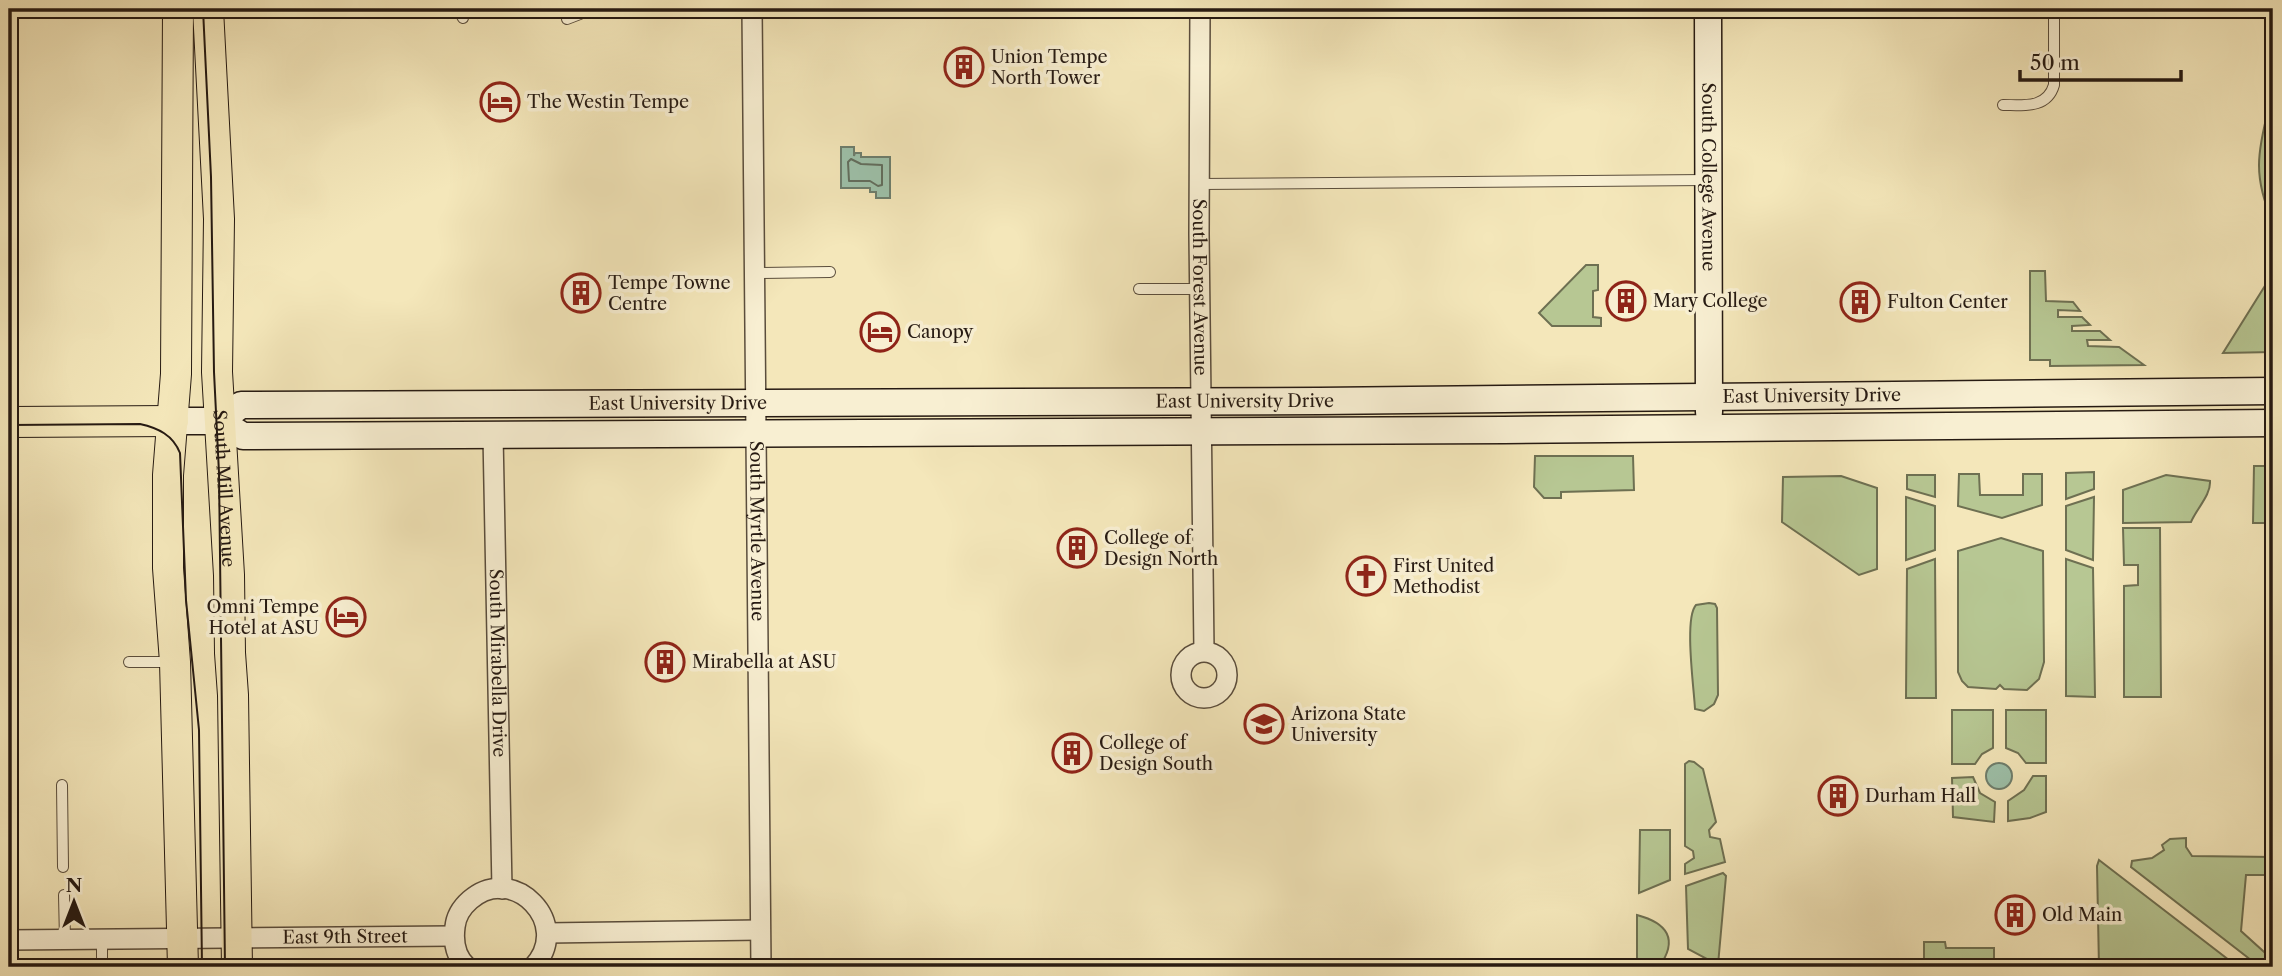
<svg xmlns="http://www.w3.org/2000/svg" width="2282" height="976" font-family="'Libre Caslon Text',serif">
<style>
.green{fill:#b7c793;stroke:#6e7052;stroke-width:2}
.water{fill:#9dc1aa;stroke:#6d7e6d;stroke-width:2}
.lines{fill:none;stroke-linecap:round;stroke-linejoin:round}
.shore{stroke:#626e5e;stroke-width:2}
.lane-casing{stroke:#5a4d3c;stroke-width:12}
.street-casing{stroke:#5a4d3c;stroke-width:22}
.secondary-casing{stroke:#261a12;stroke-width:29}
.primary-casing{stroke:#261a12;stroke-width:32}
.lane{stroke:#f8efd2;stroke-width:10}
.street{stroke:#f8efd2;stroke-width:19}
.secondary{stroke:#f8efd2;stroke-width:26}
.primary{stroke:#f4e7ba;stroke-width:30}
.tram{stroke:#261a12;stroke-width:2}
.labels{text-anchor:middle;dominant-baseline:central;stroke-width:7;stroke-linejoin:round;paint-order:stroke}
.poi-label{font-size:18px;fill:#261a12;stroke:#f8efd2;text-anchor:start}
.street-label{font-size:18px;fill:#261a12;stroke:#f8efd2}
</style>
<rect width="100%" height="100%" fill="#f4e7ba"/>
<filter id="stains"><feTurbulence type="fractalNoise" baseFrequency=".00286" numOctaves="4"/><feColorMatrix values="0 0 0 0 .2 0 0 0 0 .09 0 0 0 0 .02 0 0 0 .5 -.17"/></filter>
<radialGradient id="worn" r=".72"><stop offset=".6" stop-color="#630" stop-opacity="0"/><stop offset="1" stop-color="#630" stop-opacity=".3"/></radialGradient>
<g class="green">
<path d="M2269,107L2273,108V222C2253,178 2257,153 2269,107Z"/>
<polygon points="1586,265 1598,265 1598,290 1593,291 1593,317 1601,318 1601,326 1552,326 1539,313"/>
<polygon points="2030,271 2045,271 2046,301 2073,302 2080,311 2058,310 2058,317 2082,317 2090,325 2072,326 2072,331 2100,331 2110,340 2087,340 2088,346 2119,347 2144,365 2050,366 2050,360 2030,360"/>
<polygon points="2273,273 2273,352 2223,353"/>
<polygon points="1535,456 1633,456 1634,490 1561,492 1561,498 1544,498 1534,487"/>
<polygon points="2254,466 2273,466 2273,523 2253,523"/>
<polygon points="2094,472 2094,489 2066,499 2066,473"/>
<polygon points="1959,474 1979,474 1980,495 2023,495 2023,474 2042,474 2042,505 2002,518 1958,506"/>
<polygon points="1907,475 1935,475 1935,497 1907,489"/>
<path d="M2166,475L2210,481C2211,495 2197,508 2191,522L2123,523V490Z"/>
<polygon points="1841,476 1877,488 1877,569 1859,575 1782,522 1783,477"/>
<polygon points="1906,497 1935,506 1935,550 1906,560"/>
<polygon points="2094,497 2093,560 2066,550 2066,506"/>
<polygon points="2123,528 2160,528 2161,697 2124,697 2124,586 2138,585 2138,565 2124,565"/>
<polygon points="2001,538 2043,551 2044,662 2039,679 2027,690 2004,689 2000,685 1996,689 1968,687 1962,681 1958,672 1958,551"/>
<polygon points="1935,559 1936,698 1906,698 1907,569"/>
<polygon points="2066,559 2093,568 2095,697 2066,696"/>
<path d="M1709,603L1715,604L1717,608L1718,695L1714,704L1704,711L1695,709C1694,688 1684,618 1696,605Z"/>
<polygon points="1952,710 1993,710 1993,748 1982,754 1975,764 1952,764"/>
<polygon points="2006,710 2046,710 2046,763 2026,763 2018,753 2006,748"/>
<polygon points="1689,761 1694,762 1703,769 1716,822 1709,830 1710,837 1720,839 1725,862 1685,874 1685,864 1694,858 1693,851 1685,846 1685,764"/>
<polygon points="2033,776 2046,776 2046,812 2030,818 2008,821 2008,801 2024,790"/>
<polygon points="1973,777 1980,793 1995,802 1994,822 1953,817 1952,778"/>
<polygon points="1640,830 1670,830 1670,880 1639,893"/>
<polygon points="2186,838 2186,847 2192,856 2273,857 2273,875 2246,875 2241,931 2273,960 2273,967 2260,967 2131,867 2132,861 2152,858 2164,850 2162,845 2170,839"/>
<polygon points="2099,860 2238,967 2099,967 2097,866"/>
<polygon points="1723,873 1726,876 1718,965 1688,949 1686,886"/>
<path d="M1637,915C1667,923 1679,939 1659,967H1637Z"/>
<polygon points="1924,942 1945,942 1946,948 1994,948 1994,967 1924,967"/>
</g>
<g class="water">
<polygon points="841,147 854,147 854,156 855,153 861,153 861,157 890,157 890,198 876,198 876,192 870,192 870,188 841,188"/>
<circle cx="1999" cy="776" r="13"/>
</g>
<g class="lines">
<polygon class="shore" points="851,159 861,164 882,165 882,185 878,186 870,181 849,181 848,162"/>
<g class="lane-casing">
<g id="lane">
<polyline points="458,9 463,18"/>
<polyline points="567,19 580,14 584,9"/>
<path d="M2003,105C2023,105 2047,109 2054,85V9"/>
<polyline points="1200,184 1707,180"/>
<polyline points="754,273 830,272"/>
<polyline points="1139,289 1200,289"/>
<polyline points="129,662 171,662"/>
<polyline points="9,688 12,967"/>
<polyline points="62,785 63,867"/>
<polyline points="64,895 65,939"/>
<polyline points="102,939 102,967"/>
</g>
</g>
<g class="street-casing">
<g id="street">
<path id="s1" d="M752,9L761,967"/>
<path id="s2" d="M1200,9L1199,234L1204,651"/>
<path id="s3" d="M493,435L502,889"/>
<circle cx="1204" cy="675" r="23"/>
<polyline points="547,933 760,930"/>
<path id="s4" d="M9,940L453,936"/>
<path d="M467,967C456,957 453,942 455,927C456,916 462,907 470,900C513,862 574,924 533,967"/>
</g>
</g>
<g class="secondary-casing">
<g id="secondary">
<path id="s5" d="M1708,9L1709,412"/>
<polyline points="173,421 219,421 243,436 1504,430 2273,423"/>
<path id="s6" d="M219,421L241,405L1319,401L2273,391"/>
</g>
</g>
<g class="primary-casing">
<g id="primary">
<polyline points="178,9 176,374 168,475 168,568 175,662 183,967"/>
<path id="s7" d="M208,9L219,219L217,372L229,575L230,653L233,695L237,967"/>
<polyline points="9,422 173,421"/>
</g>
</g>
<use href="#lane" class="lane"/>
<use href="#street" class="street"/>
<use href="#secondary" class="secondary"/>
<use href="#primary" class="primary"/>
<g class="tram">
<polyline points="203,9 211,177 214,372 219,473 225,967"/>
<path d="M9,425L140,424C158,428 173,435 180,453L186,600L199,730L202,967"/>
</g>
</g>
<defs>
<g id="building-ring" transform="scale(2.0125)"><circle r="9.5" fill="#f8efd2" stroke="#8f2418" stroke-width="1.5"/><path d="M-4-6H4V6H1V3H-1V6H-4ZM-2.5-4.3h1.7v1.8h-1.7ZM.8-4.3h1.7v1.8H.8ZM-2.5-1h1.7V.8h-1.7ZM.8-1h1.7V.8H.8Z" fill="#8f2418"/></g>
<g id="hotel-ring" transform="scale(2.0125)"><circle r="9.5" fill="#f8efd2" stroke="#8f2418" stroke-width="1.5"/><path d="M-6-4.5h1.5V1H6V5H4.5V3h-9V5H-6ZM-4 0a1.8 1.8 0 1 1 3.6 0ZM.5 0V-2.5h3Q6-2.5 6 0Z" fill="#8f2418"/></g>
<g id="church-ring" transform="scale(2.0125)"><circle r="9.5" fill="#f8efd2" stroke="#8f2418" stroke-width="1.5"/><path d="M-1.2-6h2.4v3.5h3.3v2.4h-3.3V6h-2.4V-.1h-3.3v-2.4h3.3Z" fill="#8f2418"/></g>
<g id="university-ring" transform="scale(2.0125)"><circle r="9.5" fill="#f8efd2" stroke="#8f2418" stroke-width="1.5"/><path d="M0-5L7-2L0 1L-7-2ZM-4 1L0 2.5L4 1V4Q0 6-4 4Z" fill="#8f2418"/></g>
</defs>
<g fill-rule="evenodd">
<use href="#building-ring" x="964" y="67"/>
<use href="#hotel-ring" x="500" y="102"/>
<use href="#building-ring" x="581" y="293"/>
<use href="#building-ring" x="1626" y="301"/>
<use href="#building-ring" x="1860" y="302"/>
<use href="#hotel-ring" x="880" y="332"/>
<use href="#building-ring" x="1077" y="548"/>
<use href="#church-ring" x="1366" y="576"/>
<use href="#hotel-ring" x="346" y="617"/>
<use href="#building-ring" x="665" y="662"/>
<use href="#university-ring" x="1264" y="724"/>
<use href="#building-ring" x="1072" y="753"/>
<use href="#building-ring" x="1838" y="796"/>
<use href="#building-ring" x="2015" y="915"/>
</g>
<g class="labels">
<g class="poi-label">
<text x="991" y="57">Union Tempe<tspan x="991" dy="21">North Tower</tspan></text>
<text x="527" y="102">The Westin Tempe</text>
<text x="608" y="283">Tempe Towne<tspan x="608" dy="21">Centre</tspan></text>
<text x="1653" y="301">Mary College</text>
<text x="1887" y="302">Fulton Center</text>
<text x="907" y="332">Canopy</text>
<text x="1104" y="538">College of<tspan x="1104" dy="21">Design North</tspan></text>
<text x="1393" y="566">First United<tspan x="1393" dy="21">Methodist</tspan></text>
<text x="319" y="607" text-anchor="end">Omni Tempe<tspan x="319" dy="21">Hotel at ASU</tspan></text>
<text x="692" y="662">Mirabella at ASU</text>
<text x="1291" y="714">Arizona State<tspan x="1291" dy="21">University</tspan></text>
<text x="1099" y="743">College of<tspan x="1099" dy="21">Design South</tspan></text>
<text x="1865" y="796">Durham Hall</text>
<text x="2042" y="915">Old Main</text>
</g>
<g class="street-label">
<text stroke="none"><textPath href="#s5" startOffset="168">South College Avenue</textPath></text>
<text stroke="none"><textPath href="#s2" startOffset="278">South Forest Avenue</textPath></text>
<text stroke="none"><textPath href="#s6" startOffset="1598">East University Drive</textPath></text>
<text stroke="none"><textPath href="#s6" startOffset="1031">East University Drive</textPath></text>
<text stroke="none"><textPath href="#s6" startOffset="464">East University Drive</textPath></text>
<text stroke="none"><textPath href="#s7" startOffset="480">South Mill Avenue</textPath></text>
<text stroke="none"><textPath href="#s1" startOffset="522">South Myrtle Avenue</textPath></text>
<text stroke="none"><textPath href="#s3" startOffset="228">South Mirabella Drive</textPath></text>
<text stroke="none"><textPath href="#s4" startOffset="336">East 9th Street</textPath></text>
</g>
</g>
<rect width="2282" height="976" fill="none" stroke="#f4e7ba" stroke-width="35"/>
<rect x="10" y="10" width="2261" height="955" fill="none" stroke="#261a12" stroke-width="3.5"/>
<rect x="18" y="18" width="2247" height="941" fill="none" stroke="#261a12" stroke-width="2"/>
<g transform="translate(74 902)" stroke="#f8efd2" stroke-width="5" paint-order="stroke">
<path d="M0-5L12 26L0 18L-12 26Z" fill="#261a12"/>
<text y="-10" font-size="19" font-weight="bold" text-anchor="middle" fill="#261a12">N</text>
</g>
<path d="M2020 70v10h161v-10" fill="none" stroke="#261a12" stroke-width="3.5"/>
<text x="2030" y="70" font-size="21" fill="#261a12" stroke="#f8efd2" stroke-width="5" paint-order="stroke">50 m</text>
<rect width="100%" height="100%" filter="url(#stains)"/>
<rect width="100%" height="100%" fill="url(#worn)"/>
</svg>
